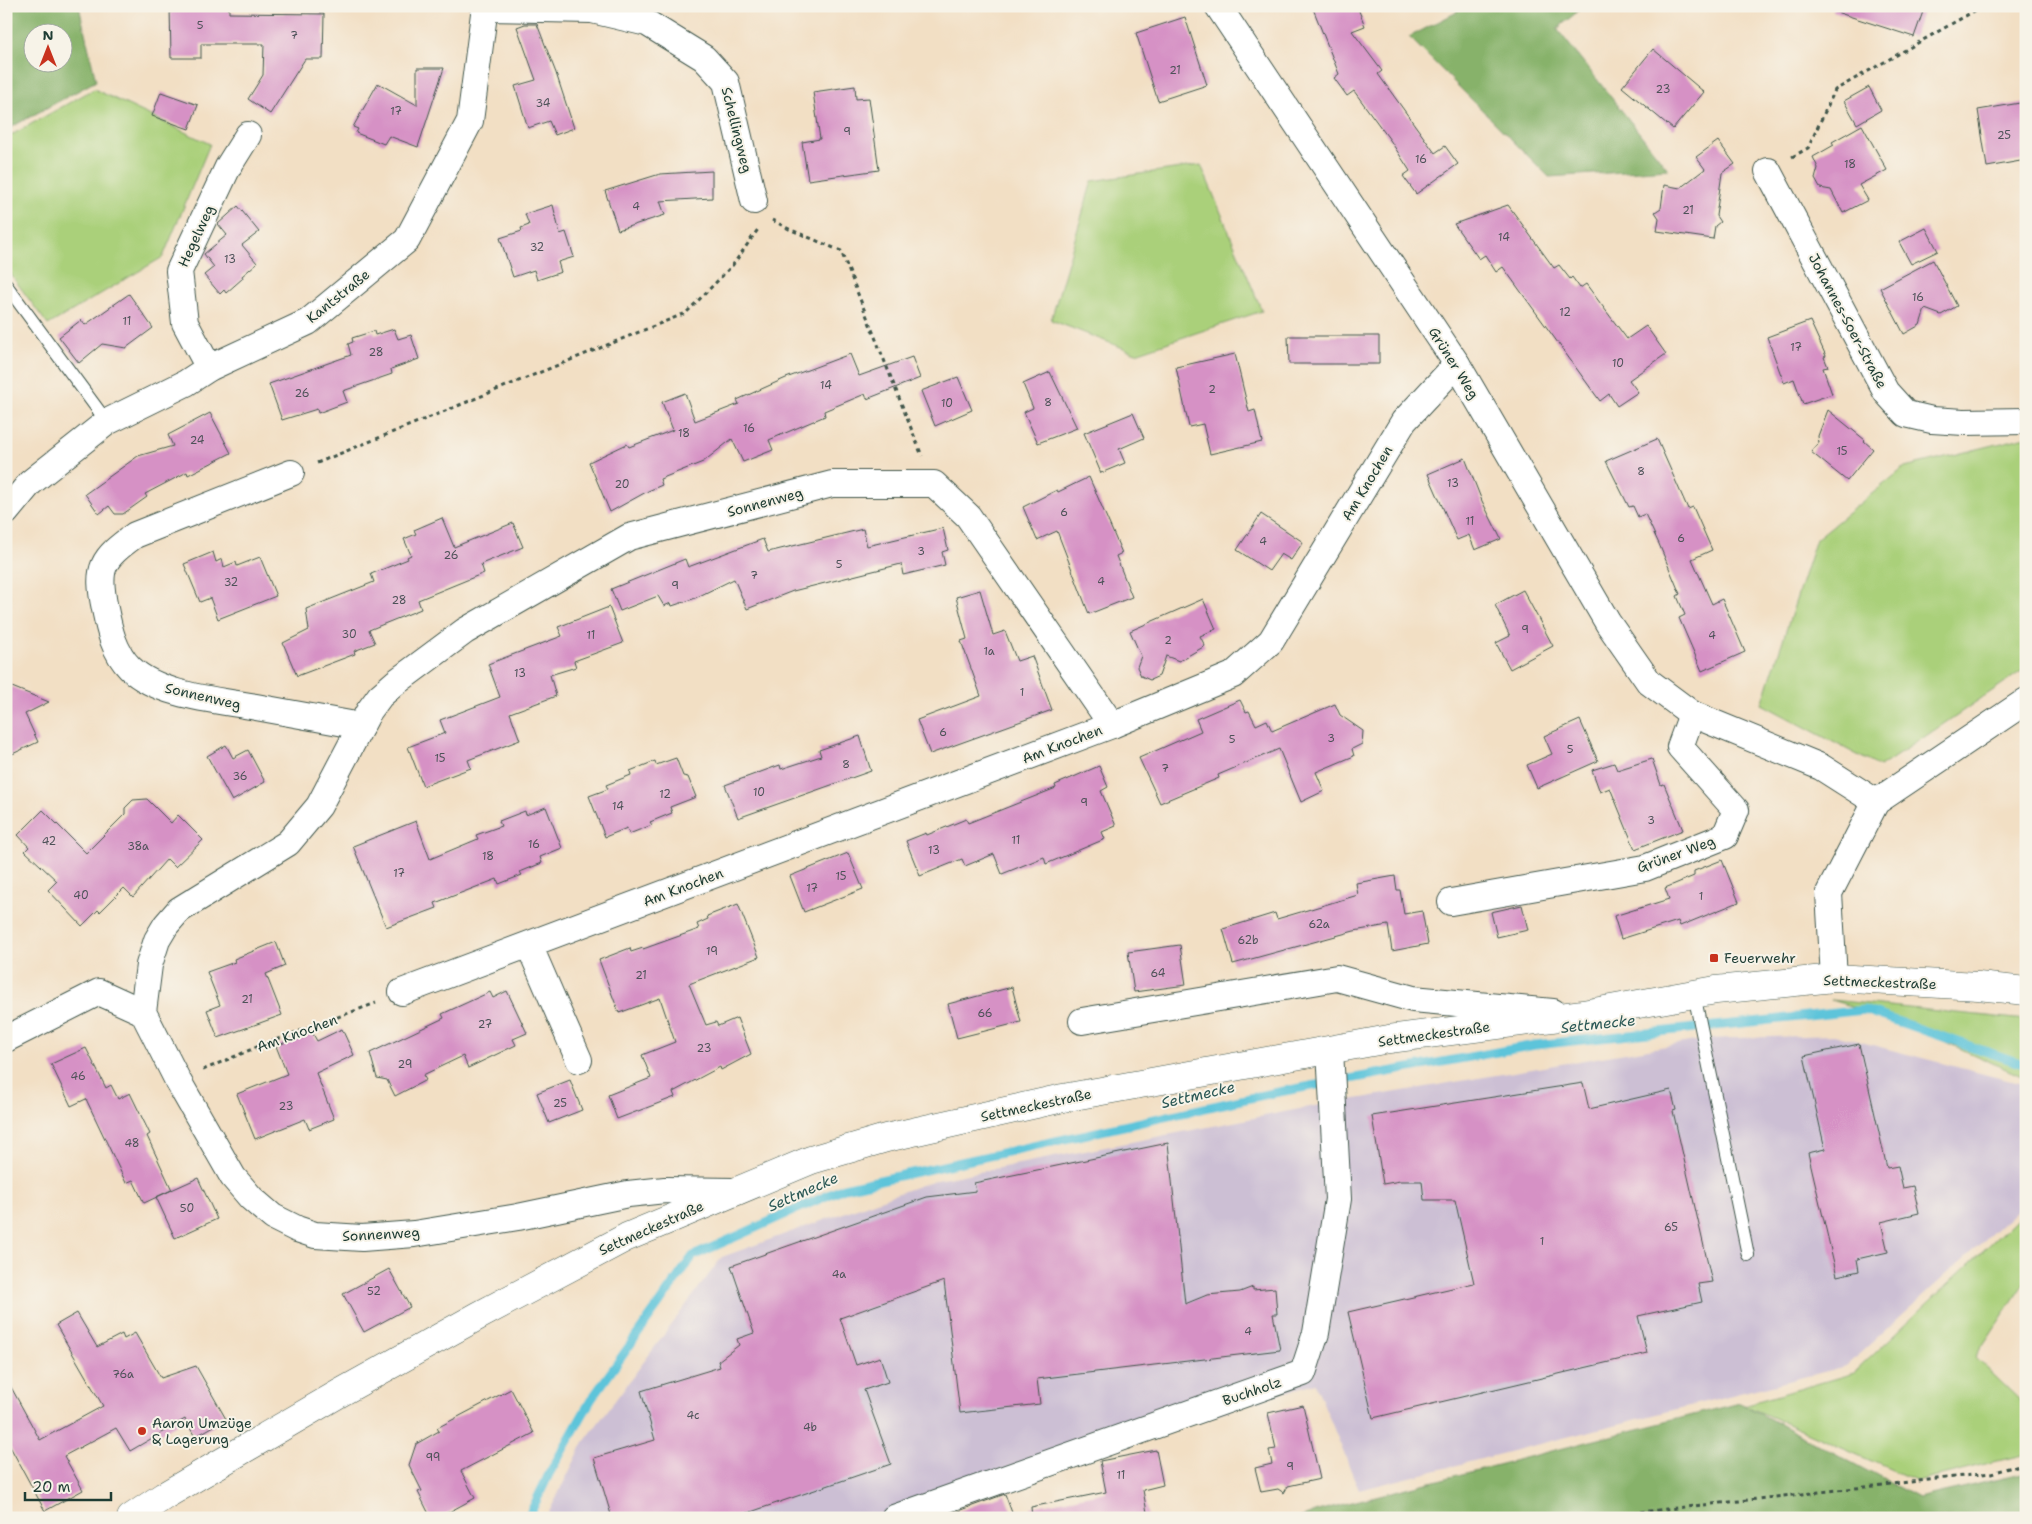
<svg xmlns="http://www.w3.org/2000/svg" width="2032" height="1524" font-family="'Shantell Sans',sans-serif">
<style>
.industrial{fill:#ccbfd4}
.green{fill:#aad07a;stroke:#648657}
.forest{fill:#87b26a;stroke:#53784f;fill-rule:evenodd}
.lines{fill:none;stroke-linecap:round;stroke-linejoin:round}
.stream{stroke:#5dc4da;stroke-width:9}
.building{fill:#d691c5}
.service-casing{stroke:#3f554a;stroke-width:14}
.minor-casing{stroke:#3f554a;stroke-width:28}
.tertiary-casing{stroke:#3f554a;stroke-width:29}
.path{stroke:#3f554a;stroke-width:3;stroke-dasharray:4 4;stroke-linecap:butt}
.service{stroke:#fff;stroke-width:12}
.minor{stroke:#fff;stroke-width:26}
.tertiary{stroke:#fff;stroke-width:28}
.poi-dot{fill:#c8321e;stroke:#f7f3e8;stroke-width:2}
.labels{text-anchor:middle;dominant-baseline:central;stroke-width:4;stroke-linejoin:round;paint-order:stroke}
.number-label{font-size:11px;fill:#4d5258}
.street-label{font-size:14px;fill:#1f3d34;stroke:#f7f3e8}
.poi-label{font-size:14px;fill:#1f3d34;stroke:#f7f3e8;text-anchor:start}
.water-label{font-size:15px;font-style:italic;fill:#2b5855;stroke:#f7f3e8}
</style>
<rect width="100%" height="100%" fill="#f7f3e8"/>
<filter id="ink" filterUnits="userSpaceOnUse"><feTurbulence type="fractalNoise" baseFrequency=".02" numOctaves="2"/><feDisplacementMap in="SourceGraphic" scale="10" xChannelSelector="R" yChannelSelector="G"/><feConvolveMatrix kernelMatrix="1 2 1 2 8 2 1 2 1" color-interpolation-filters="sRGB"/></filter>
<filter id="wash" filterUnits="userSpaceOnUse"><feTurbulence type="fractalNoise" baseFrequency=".0096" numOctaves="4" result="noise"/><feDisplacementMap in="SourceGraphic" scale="20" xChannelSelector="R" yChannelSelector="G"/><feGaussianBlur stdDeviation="1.12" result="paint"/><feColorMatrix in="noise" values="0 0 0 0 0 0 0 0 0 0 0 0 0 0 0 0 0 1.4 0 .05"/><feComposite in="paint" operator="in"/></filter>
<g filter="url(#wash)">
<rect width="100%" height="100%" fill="#f2dfc4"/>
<polygon class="industrial" points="1834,1035 2026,1085 2026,1202 1846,1366 1359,1490 1315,1383 887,1518 546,1518 584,1442 722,1257 932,1181 1315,1106 1707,1039"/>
<g class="green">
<polygon points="94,89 210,144 163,257 48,325 6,268 6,138"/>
<polygon points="1201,165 1262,311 1136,353 1051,320 1092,181"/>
<polygon points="2026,437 2026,668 1880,767 1762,704 1816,539 1905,467"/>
<polygon points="1831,1000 2026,1020 2026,1078 1901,1022"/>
<polygon points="2026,1210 2026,1280 1975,1357 2026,1406 2026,1454 1917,1481 1744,1405 1854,1373"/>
</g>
<g class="forest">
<path d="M6,6H79L96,81L6,130ZM32,32H62V62H32Z"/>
<polygon points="1455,6 1584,6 1557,29 1668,169 1549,177 1409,37 1457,12"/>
<polygon points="1740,1403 1918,1498 2026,1473 2026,1518 1300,1518 1321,1510"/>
</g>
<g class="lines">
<polyline class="stream" points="528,1518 549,1474 591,1400 693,1256 844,1188 1268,1094 1535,1045 1864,1010 2026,1065"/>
</g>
<g id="blocks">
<g class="building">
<polygon points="170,6 229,6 229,13 324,14 323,59 305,59 270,114 248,99 263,75 264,44 201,44 201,58 171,58"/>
<polygon points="1312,6 1357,6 1365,26 1352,31 1382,71 1378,74 1435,153 1445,146 1458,164 1416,194 1403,176 1410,171 1390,140 1354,91 1347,96 1334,78 1339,74"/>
<polygon points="1834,6 1925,6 1914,37 1833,11"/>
<polygon points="1185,17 1207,85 1158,101 1136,33"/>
<polygon points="525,24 537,24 556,73 574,128 555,135 549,121 528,128 515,86 536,80 517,27"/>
<polygon points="1653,49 1704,92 1673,129 1622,87"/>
<polygon points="417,68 444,68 418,147 389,136 384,144 356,133 358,129 353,127 378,83 417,105"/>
<polygon points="855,86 856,99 869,98 879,170 808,180 802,142 820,139 813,92"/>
<polygon points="1869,87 1881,110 1857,124 1844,101"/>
<polygon points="161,92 198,105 189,129 152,116"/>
<polygon points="2026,102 2026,160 1987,167 1978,110"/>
<polygon points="1862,125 1887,170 1859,185 1868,200 1843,213 1831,190 1820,188 1815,179 1818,168 1813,157 1834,145 1832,142"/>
<polygon points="1718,141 1735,164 1722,173 1716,216 1720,222 1715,226 1713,239 1657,231 1659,218 1655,212 1661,208 1664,185 1680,188 1705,169 1696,157"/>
<polygon points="712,171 712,198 660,201 665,215 618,230 605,191 660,174"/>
<polygon points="553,205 560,234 566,232 574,257 558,262 561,272 537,280 534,270 513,277 500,238 522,231 521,228 529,225 525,214"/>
<polygon points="1508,205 1554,268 1559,265 1570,279 1572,277 1580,288 1586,284 1627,339 1646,326 1666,354 1629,380 1638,392 1617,406 1609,394 1600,401 1503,267 1496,272 1485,255 1479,259 1454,224"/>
<polygon points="238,206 259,232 242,245 257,263 242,276 243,278 226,293 224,290 220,294 204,275 214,267 204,254 227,235 218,224"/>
<polygon points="1926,228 1938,251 1911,264 1899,242"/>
<polygon points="1933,260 1957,306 1941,315 1925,309 1920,325 1904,334 1880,288"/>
<polygon points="129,294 153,328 126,348 102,344 79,363 59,337 81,320 85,325"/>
<polygon points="1810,321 1826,356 1824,357 1828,367 1823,368 1832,394 1803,404 1794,379 1784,383 1767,337"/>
<polygon points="394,329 398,339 411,335 419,359 391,369 392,374 343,391 347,402 318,413 317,409 282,420 269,384 351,355 348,344 353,342 352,338 374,331 375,335"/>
<polygon points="1288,336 1379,336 1379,364 1289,364"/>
<polygon points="850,354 859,376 912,357 920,378 867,399 865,394 824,411 825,416 769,440 773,450 743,462 732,439 703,462 660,479 662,485 648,491 610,512 589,462 627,444 629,447 673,430 662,402 685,393 695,421 739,404 737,400 786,378"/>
<polygon points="1235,354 1249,412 1255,410 1262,442 1210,454 1203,424 1189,427 1176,367"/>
<polygon points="1050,372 1077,428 1038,443 1024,412 1033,408 1023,384"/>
<polygon points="958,377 972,410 935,426 921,391"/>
<polygon points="1828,410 1865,440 1864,441 1873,449 1847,481 1811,452 1819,443 1818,436"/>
<polygon points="210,413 231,453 188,475 187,472 145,494 147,497 123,514 115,514 109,506 99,514 85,494 138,456 173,446 168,435"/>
<polygon points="1133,413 1144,438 1119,449 1125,463 1101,473 1084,433"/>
<polygon points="1657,439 1688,509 1693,507 1712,550 1692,559 1712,604 1722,599 1745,652 1702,671 1679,618 1685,615 1677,596 1680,594 1659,544 1645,514 1638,517 1633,506 1629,507 1606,461"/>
<polygon points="1465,458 1482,501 1501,539 1475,550 1469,535 1457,540 1428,474"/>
<polygon points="1089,477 1122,553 1116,556 1132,597 1089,614 1057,531 1037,540 1023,507 1057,490 1058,492"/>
<polygon points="1261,514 1303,542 1291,560 1281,554 1269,571 1237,550"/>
<polygon points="442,518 454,547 513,523 523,547 481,564 484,573 418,600 421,609 369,630 375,643 354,651 355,654 297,676 283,643 309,630 306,609 374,582 371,574 408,559 407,557 411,555 404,539 416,534 414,530"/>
<polygon points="943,528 948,550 942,552 945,565 903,575 901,564 793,591 747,609 734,579 693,599 672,606 671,603 664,606 658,596 620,611 611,589 685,559 688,567 763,539 768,552 863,529 867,546"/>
<polygon points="213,552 216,562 222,559 224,567 236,562 237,566 260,557 276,596 218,619 210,598 200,602 184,564"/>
<polygon points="980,590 993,635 1005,631 1017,661 1032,656 1052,710 930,754 917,720 981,696 961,641 967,639 956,597"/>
<polygon points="1523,590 1553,646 1510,669 1496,643 1510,636 1495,605"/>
<polygon points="1203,599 1216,629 1200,636 1205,646 1179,661 1166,656 1159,676 1150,680 1141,676 1137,667 1141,656 1130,631"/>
<polygon points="609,607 623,643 574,661 576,667 550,675 556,696 510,713 520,740 468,760 471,768 423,786 408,747 445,733 440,720 500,697 488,664 562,636 558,627"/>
<polygon points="6,676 12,687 49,702 25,714 38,742 6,757"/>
<polygon points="1240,700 1246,712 1249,711 1256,725 1267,720 1272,731 1335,704 1340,715 1363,731 1362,744 1352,749 1354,756 1316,772 1324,791 1301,802 1279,749 1218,775 1219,778 1160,803 1139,758 1201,731 1196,719"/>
<polygon points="1580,720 1598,761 1537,788 1527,765 1552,754 1544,736"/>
<polygon points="860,736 871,771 738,818 725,785 780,765 781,769 821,756 819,750"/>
<polygon points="226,745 233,758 248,750 265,782 232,801 207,756"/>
<polygon points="676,758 683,776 688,777 696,797 670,807 672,813 650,822 652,825 629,834 627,828 605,837 589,796 608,789 606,785 631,775 630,771 655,761 656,765"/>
<polygon points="1652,759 1661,785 1664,784 1683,830 1635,849 1610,788 1600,792 1592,770 1614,763 1617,770"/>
<polygon points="1099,766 1108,787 1101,791 1116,826 1102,832 1105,839 1046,864 1044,857 1002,874 994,854 965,866 962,859 920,876 906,841 926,833 927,835 966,819 968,823 1056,788 1055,785"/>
<polygon points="147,799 171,823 178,815 203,840 175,867 167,859 133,897 124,888 100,912 98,910 82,926 48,890 57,881 25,851 29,847 18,835 43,810 86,853 125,814 125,808 133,800"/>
<polygon points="546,807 562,848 540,857 542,863 520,872 522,875 499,884 497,879 435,903 437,908 386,927 353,846 416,821 430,859 478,839 476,835 501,826 499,821 525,811 526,815"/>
<polygon points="848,853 863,889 804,912 790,876"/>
<polygon points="1722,860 1739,902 1680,926 1678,921 1621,939 1614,916 1669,899 1665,888 1694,876 1694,871"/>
<polygon points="1395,876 1397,890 1400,890 1404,914 1422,911 1428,944 1392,951 1388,925 1354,931 1233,964 1223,929 1275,913 1277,919 1358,895 1356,883"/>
<polygon points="738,904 759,957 689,984 706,1025 716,1022 718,1026 737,1018 751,1054 721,1070 720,1067 673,1092 675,1097 617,1119 608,1095 651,1078 642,1055 675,1042 660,998 619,1013 599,960 630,948 631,952 643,948 643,949 699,929 697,924 708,919 707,916"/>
<polygon points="1522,905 1528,930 1497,937 1491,912"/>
<polygon points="276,942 285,966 266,974 282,1015 218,1038 207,1010 220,1005 207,972 235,962 234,959"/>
<polygon points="1180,945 1186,985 1134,992 1128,952"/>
<polygon points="1012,987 1021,1022 957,1038 948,1004"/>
<polygon points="507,991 527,1033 513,1039 516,1045 468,1068 463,1056 423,1075 426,1080 395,1096 387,1080 377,1078 370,1053 444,1018 442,1014 490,992 493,998"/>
<polygon points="342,1029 354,1055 316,1073 334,1119 309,1129 305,1119 255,1139 237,1094 287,1074 276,1046 312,1032 317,1041"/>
<polygon points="1859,1044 1887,1168 1898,1166 1903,1188 1913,1186 1919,1213 1881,1222 1888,1252 1857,1259 1859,1271 1837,1276 1808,1153 1825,1149 1804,1056"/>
<polygon points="86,1048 106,1088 111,1085 118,1099 130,1093 150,1134 147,1136 172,1190 144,1203 133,1180 126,1183 86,1099 71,1106 51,1064"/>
<polygon points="570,1080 582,1110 549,1123 537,1093"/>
<polygon points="1583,1083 1589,1109 1671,1090 1676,1110 1673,1111 1712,1282 1698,1284 1702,1302 1638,1316 1647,1353 1373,1418 1348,1312 1474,1283 1455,1200 1424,1200 1422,1181 1400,1181 1383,1184 1372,1116"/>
<polygon points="1168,1143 1185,1304 1207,1295 1240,1292 1253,1287 1253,1290 1275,1288 1277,1314 1273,1314 1280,1350 1037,1379 1040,1404 960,1413 944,1281 840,1318 856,1365 880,1357 884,1369 888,1382 864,1390 891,1464 733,1518 612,1518 594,1458 655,1440 641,1391 720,1367 718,1361 739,1345 737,1339 754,1333 731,1266 927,1197 976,1191 974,1183"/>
<polygon points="198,1178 217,1219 175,1238 156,1197"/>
<polygon points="389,1269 410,1307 364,1332 343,1294"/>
<polygon points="77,1313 97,1347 122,1334 124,1339 135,1333 161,1378 196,1366 226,1419 195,1437 185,1419 130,1451 116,1428 64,1456 83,1490 45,1511 6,1439 6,1378 40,1440 103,1406 56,1325"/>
<polygon points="511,1389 534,1433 461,1471 475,1498 438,1518 431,1518 418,1492 422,1491 409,1465 416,1444 439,1431 437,1428"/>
<polygon points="1303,1405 1320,1479 1288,1486 1284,1493 1278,1489 1261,1492 1255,1468 1272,1464 1269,1450 1276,1449 1268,1413"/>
<polygon points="1156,1450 1163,1485 1143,1490 1148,1518 1032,1518 1031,1507 1106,1492 1100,1461"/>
<polygon points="1005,1494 1014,1518 940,1518"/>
</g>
</g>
</g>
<g filter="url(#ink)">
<use href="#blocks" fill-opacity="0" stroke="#3f554a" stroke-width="1"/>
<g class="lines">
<g class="service-casing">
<g id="service">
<polyline points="6,285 107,422"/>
<polyline points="1694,994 1748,1255"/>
</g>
</g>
<g class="minor-casing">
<g id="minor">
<polyline points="1218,6 1457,364 1608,623 1649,682 1692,714 1821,767 1876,802"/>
<polyline points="485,8 592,10 647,23 704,58 726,82 754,201"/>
<polyline points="1768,171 1886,392 1906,414 1932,420 1964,422 2026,421"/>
<polyline points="209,368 185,323 179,271 228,167 248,135"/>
<path d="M291,473L135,535C102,559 96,567 105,609C109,629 114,652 130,668C159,696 217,700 256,707C291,713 326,720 361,726"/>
<polyline points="6,512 30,483 107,422 186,383 209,368 308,322 407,240 470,121 485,6"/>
<polyline points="1451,902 1645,868 1725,836 1736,810 1680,747 1692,714"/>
<polyline points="529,945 579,1060"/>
<polyline points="1834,978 1829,893 1876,802 2026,701"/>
<polyline points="402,992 1112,725 1233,675 1271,641 1404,421 1457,364"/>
<polyline points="1082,1021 1337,978 1413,999 1553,1012"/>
<polyline points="6,1039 99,992 143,1012"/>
<polyline points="735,1191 665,1190 628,1194 518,1217 414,1234 362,1238 315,1235 297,1229 273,1217 251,1198 233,1177 178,1081 143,1012 149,965 157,940 166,925 179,910 288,843 319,806 369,711 380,696 395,683 465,631 629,537 832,484 934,484 968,516 1112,725"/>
<polyline points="894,1518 1303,1373 1316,1333 1338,1199 1330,1050"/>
</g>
</g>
<g class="tertiary-casing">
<polyline id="tertiary" points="131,1518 164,1496 340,1393 480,1315 627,1237 811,1160 886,1138 1063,1098 1389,1039 1583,1014 1716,990 1834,978 1978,986 2026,991"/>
</g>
<g class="path">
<polyline points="1792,157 1808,148 1835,90 1983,6"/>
<polyline points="772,220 789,229 841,251 922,456"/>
<polyline points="317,463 686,313 732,266 759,228"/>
<polyline points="203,1070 264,1044 376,1003"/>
<polyline points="1609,1518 1640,1512 1991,1473 2026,1463"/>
</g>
<use href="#service" class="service"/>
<use href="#minor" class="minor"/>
<use href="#tertiary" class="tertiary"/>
</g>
</g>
<g class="poi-dot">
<rect x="1709" y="953" width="10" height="10" rx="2.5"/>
<circle cx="142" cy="1431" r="5"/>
</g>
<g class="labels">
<g class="number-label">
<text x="200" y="25">5</text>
<text x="294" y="35">7</text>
<text x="1175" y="70">21</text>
<text x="1663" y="89">23</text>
<text x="543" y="103">34</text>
<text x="396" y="111">17</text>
<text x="847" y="131">9</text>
<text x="2004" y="135">25</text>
<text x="1421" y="159">16</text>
<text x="1850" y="164">18</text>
<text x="636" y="206">4</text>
<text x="1688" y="210">21</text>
<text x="1504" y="237">14</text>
<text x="537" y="247">32</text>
<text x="230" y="259">13</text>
<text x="1918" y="297">16</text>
<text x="1565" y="312">12</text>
<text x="127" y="321">11</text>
<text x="1796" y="347">17</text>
<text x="376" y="352">28</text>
<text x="1618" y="363">10</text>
<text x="826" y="385">14</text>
<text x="1212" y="389">2</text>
<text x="302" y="393">26</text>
<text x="1048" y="402">8</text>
<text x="947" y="403">10</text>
<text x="749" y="428">16</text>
<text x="684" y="433">18</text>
<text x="197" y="440">24</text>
<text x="1842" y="451">15</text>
<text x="1641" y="471">8</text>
<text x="1453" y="483">13</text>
<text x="622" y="484">20</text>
<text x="1064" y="512">6</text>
<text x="1470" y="521">11</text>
<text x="1681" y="538">6</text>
<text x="1263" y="541">4</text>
<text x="921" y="551">3</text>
<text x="451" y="555">26</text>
<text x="839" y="564">5</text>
<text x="754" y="575">7</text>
<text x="1101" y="581">4</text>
<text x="231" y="582">32</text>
<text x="675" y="585">9</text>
<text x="399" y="600">28</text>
<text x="1525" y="629">9</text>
<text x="349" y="634">30</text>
<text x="591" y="635">11</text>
<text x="1712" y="635">4</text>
<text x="1168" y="640">2</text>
<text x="989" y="651">1a</text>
<text x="520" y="673">13</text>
<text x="1022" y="692">1</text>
<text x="943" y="732">6</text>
<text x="1331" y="738">3</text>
<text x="1232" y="739">5</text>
<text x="1570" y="749">5</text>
<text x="440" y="758">15</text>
<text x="846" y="764">8</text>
<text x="1165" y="768">7</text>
<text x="240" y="776">36</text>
<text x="759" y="792">10</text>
<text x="665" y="794">12</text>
<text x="1084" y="802">9</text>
<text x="618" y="806">14</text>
<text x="1651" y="820">3</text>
<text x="1016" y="840">11</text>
<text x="49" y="841">42</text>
<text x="534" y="844">16</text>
<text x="138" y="846">38a</text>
<text x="934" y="850">13</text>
<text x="488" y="856">18</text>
<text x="399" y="873">17</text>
<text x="841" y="876">15</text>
<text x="812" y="888">17</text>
<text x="81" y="895">40</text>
<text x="1701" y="896">1</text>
<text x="1319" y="924">62a</text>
<text x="1248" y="940">62b</text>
<text x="712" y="951">19</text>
<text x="1158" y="973">64</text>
<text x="641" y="975">21</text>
<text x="247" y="999">21</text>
<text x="985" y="1013">66</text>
<text x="485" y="1024">27</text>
<text x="704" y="1048">23</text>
<text x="405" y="1064">29</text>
<text x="78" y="1076">46</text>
<text x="560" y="1103">25</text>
<text x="286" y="1106">23</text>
<text x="132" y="1143">48</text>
<text x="187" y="1208">50</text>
<text x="1671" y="1227">65</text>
<text x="1542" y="1241">1</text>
<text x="839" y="1274">4a</text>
<text x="374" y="1291">52</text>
<text x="1248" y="1331">4</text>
<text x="123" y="1374">76a</text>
<text x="693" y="1415">4c</text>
<text x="810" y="1427">4b</text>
<text x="433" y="1457">99</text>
<text x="1290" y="1466">9</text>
<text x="1121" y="1475">11</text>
</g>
<g class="street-label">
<text transform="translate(737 130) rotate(76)">Schellingweg</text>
<text transform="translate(196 236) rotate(-65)">Hegelweg</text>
<text transform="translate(338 296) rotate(-39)">Kantstraße</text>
<text transform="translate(1848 321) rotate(62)">Johannes-Soer-Straße</text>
<text transform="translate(1454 363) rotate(58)">Grüner Weg</text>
<text transform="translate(1367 483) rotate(-59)">Am Knochen</text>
<text transform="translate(765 502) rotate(-15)">Sonnenweg</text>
<text transform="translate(203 696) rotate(13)">Sonnenweg</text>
<text transform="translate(1062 744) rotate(-21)">Am Knochen</text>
<text transform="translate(1676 854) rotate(-20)">Grüner Weg</text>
<text transform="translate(683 887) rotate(-21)">Am Knochen</text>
<text transform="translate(1880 982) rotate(2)">Settmeckestraße</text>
<text transform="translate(297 1033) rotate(-20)">Am Knochen</text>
<text transform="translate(1434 1034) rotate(-8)">Settmeckestraße</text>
<text transform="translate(1036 1105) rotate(-12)">Settmeckestraße</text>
<text transform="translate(651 1228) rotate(-24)">Settmeckestraße</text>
<text transform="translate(381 1234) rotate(-3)">Sonnenweg</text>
<text transform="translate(1252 1391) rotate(-19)">Buchholz</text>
</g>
<g class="poi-label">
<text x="1724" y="958">Feuerwehr</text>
<text x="152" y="1423">Aaron Umzüge<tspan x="152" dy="16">&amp; Lagerung</tspan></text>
</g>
<g class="water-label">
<text transform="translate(1598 1024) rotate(-6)">Settmecke</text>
<text transform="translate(1198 1095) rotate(-13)">Settmecke</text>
<text transform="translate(803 1192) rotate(-24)">Settmecke</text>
</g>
</g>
<rect width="2032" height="1524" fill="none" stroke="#f7f3e8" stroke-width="25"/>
<g transform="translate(48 48)"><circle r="24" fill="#f7f3e8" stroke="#a1aaa0"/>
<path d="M0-4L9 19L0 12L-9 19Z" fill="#c8321e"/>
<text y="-8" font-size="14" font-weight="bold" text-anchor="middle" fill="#1f3d34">N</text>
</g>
<path d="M25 1492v8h86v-8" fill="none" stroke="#1f3d34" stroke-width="2.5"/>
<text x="32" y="1492" font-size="15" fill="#1f3d34" stroke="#f7f3e8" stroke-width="4" paint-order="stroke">20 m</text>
</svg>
